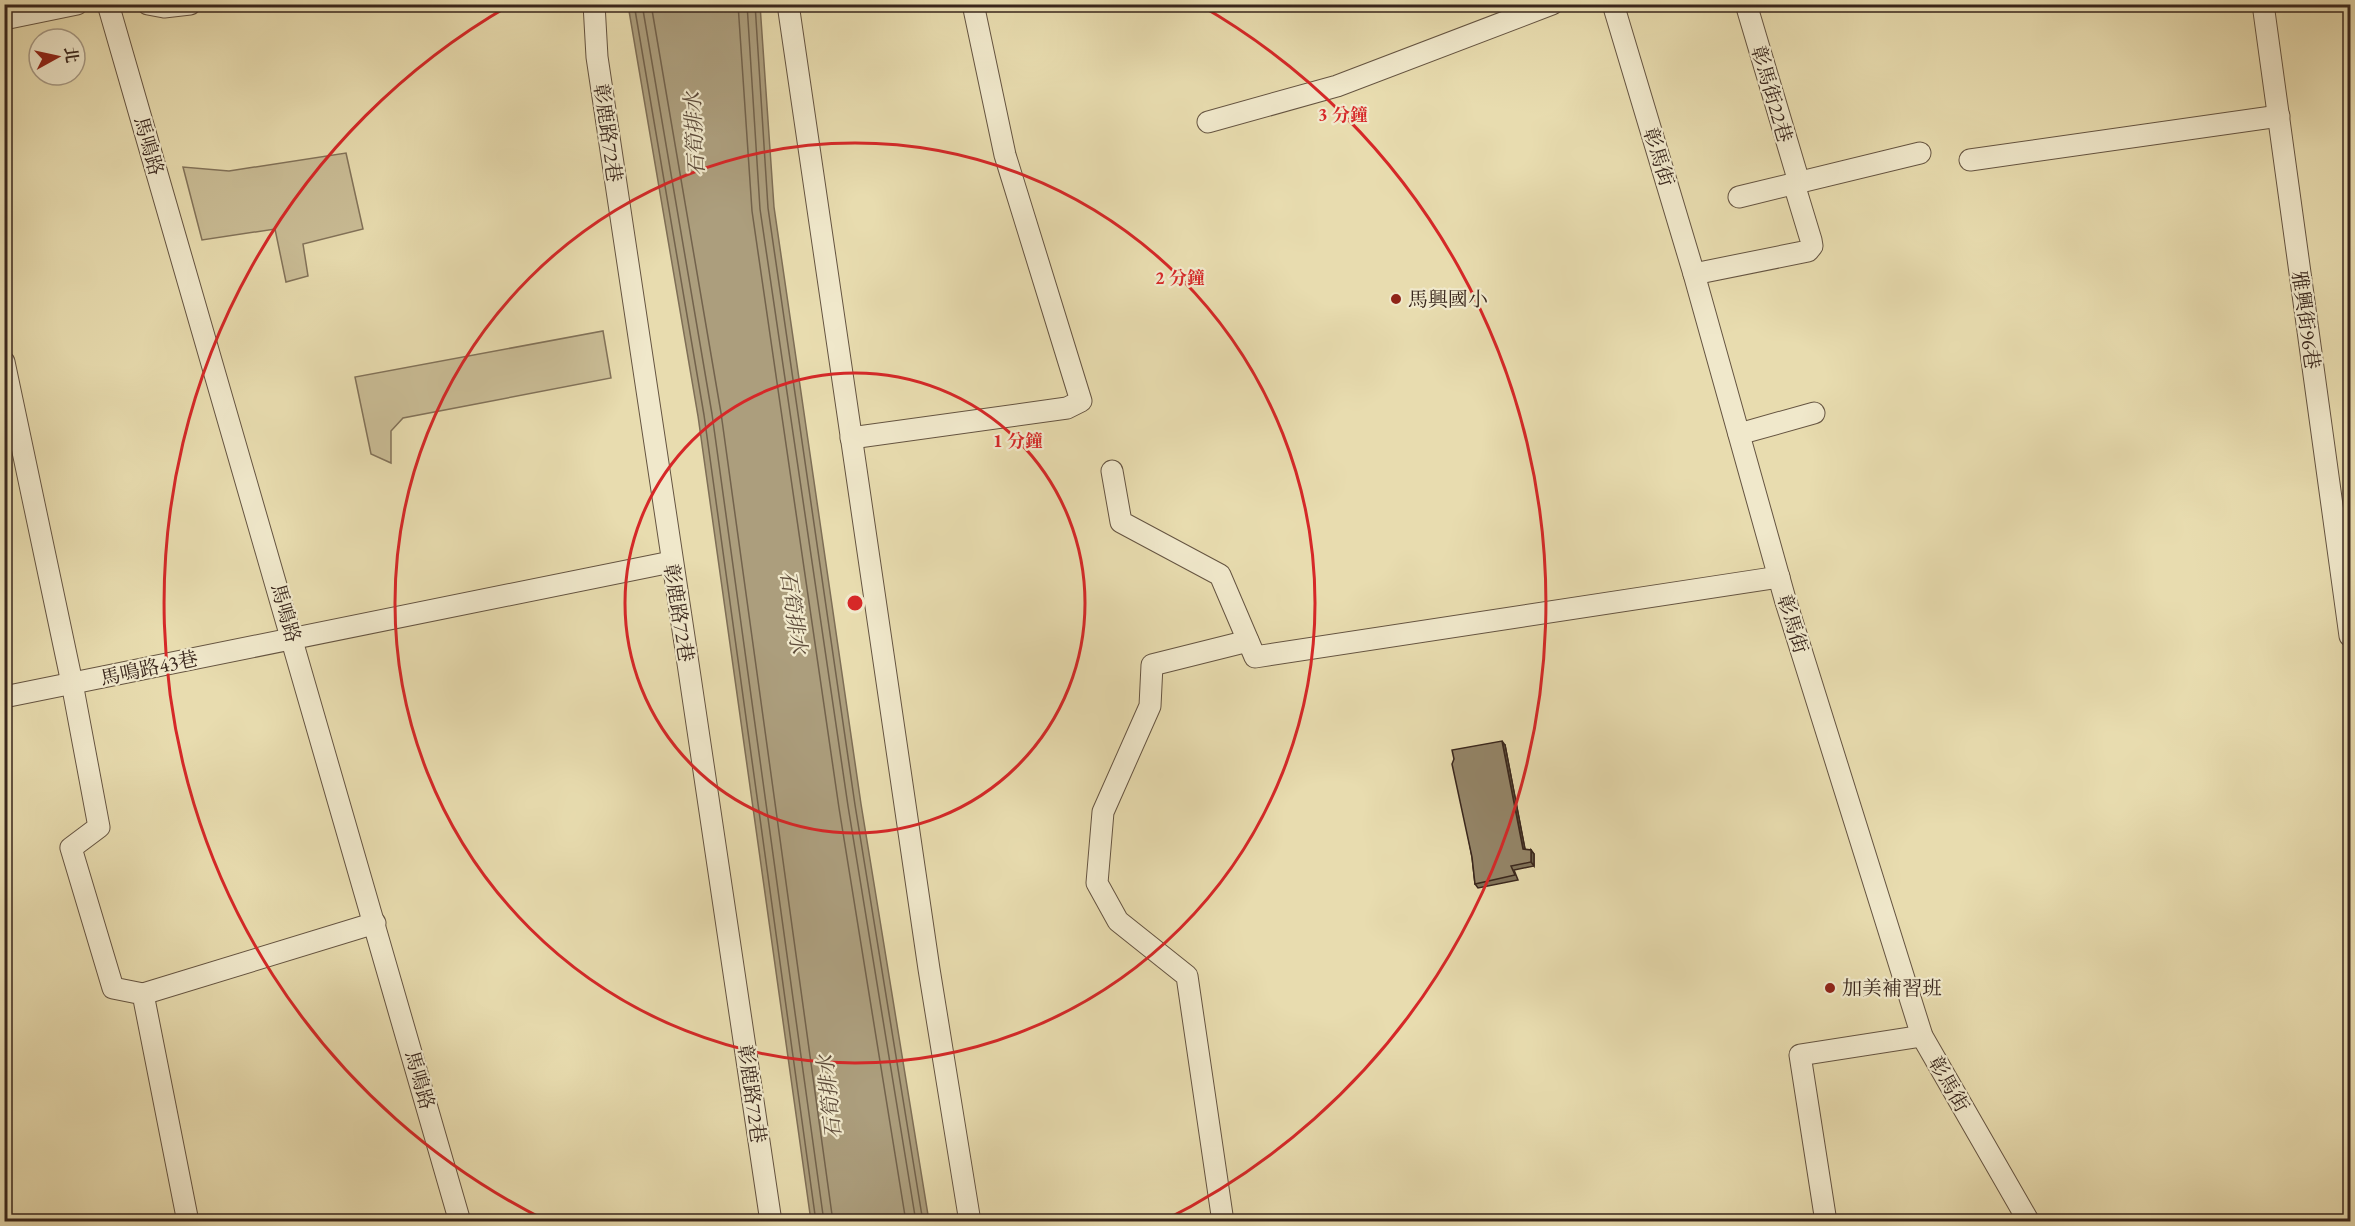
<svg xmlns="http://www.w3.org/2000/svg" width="2355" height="1226" font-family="'EB Garamond','Noto Serif TC',serif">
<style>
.green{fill:#cabd96;stroke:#827259;stroke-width:1.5}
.water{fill:#ac9e7d;stroke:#7e6e56;stroke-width:1.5}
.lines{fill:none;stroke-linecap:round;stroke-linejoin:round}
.shore{stroke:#72624c;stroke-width:1.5}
.minor-casing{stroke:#655441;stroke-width:23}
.minor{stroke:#f0e8cb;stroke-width:21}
.wall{fill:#7f7259;stroke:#39261c;stroke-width:1.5}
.shaded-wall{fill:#685d49;stroke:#39261c;stroke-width:1.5}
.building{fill:#948568;stroke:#39261c;stroke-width:1.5}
.ring{fill:none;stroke:#d62828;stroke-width:3}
.poi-dot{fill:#8f2418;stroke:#f0e8cb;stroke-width:2}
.labels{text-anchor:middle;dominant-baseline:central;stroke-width:4.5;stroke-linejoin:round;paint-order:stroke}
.street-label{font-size:20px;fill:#39261c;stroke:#f0e8cb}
.poi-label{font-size:20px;fill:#39261c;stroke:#f0e8cb;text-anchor:start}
.water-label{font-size:21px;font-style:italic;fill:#5c4a39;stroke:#f0e8cb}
.centre{fill:#d62828;stroke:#f0e8cb;stroke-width:3}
.ring-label{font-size:18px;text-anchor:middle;font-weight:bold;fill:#d62828;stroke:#f0e8cb;stroke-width:4.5;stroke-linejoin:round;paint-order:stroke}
</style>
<rect width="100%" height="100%" fill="#e8dcaf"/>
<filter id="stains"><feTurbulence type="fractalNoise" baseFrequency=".00333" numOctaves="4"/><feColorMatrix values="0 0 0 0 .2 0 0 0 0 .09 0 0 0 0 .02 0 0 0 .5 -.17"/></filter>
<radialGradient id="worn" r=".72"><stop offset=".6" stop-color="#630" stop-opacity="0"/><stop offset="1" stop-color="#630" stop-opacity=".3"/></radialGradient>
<g class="green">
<polygon points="346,153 363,229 303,244 308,276 286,282 275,229 202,240 183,167 229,171"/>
<polygon points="603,331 611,378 403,418 391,431 391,463 371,454 355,377"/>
</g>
<polygon class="water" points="628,5 760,5 774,207 861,804 929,1221 811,1221 698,416"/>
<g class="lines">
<g class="shore">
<polyline points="634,4 704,415 816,1222"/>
<polyline points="642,4 712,414 824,1222"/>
<polyline points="651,4 721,413 833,1222"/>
<polyline points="738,4 752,211 839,808 906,1222"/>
<polyline points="747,4 760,209 848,806 916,1222"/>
<polyline points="755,4 768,208 855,805 923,1222"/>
</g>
<g class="minor-casing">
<g id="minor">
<polyline points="108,4 460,1222"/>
<polyline points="148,4 164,7 190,4"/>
<path d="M594,4L597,57C654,446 715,833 771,1222"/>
<polyline points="788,4 929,969 970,1222"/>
<polyline points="1613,4 1694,274 1785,599 1922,1036 2029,1222"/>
<polyline points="1746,4 1799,182"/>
<polyline points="2263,4 2350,636"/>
<polyline points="4,19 77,4"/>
<polyline points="1208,122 1337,86 1552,4"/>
<polyline points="1970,160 2279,116"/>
<polyline points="1739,197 1920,153"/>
<polyline points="1694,274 1808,251 1812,246 1811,240 1794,184"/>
<polyline points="4,362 72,683 99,827 71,848 113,988 143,994 188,1222"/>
<polyline points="1739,434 1814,413"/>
<polyline points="851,438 1067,408 1081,401 1005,155 973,4"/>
<polyline points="1112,471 1121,522 1220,575 1255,657 1779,577"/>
<polyline points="4,697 671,562"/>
<polyline points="143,994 375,923"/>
<polyline points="1223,1222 1187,976 1118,921 1097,883 1103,812 1150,706 1152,665 1248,641"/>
<polyline points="1826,1222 1800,1055 1922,1036"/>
</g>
</g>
<use href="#minor" class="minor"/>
</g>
<polygon class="wall" points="1505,745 1525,850 1531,850 1534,854 1534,866 1514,870 1518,880 1478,888 1475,884 1472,857 1454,759"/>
<g class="shaded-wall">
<polygon points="1502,741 1505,745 1526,854 1523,849"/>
<polygon points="1531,850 1534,854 1534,866 1531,862"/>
</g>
<polygon class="building" points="1502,741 1523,849 1531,850 1531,862 1511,866 1515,875 1475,884 1472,857 1452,764 1454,759 1452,750"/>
<g class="ring">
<circle cx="855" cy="603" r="230"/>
<circle cx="855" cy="603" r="460"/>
<path d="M547 1221A690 690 0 0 1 510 5M1200 5A690 690 0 0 1 1163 1221"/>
</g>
<g class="poi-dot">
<circle cx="1396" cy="299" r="6"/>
<circle cx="1830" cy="988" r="6"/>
</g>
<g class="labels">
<g class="street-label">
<text transform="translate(1772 94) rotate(74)">彰馬街22巷</text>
<text transform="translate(608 133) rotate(82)">彰鹿路72巷</text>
<text transform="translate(149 146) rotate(74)">馬鳴路</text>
<text transform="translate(1659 157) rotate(73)">彰馬街</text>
<text transform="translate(2306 320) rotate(82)">雅興街96巷</text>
<text transform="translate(286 613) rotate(74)">馬鳴路</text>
<text transform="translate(679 613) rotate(81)">彰鹿路72巷</text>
<text transform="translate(1793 624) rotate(73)">彰馬街</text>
<text transform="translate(149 668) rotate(-12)">馬鳴路43巷</text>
<text transform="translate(420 1080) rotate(74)">馬鳴路</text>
<text transform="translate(1949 1084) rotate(60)">彰馬街</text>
<text transform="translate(752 1094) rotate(82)">彰鹿路72巷</text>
</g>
<g class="poi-label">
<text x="1408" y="299">馬興國小</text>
<text x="1842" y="988">加美補習班</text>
</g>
<g class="water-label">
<text transform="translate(694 134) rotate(-93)">石筍排水</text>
<text transform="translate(794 612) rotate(82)">石筍排水</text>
<text transform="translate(829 1097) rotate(-96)">石筍排水</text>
</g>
</g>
<circle cx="855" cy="603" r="9" class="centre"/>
<g class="ring-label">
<text x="1343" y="121">3 分鐘</text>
<text x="1180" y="284">2 分鐘</text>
<text x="1018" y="447">1 分鐘</text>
</g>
<rect width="2355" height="1226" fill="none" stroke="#e8dcaf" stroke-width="24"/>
<rect x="6" y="6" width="2343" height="1214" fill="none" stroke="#39261c" stroke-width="3"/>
<rect x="12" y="12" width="2331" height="1202" fill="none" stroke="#39261c" stroke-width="1.5"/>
<g transform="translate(57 57) rotate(82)"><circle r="28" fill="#f0e8cb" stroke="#a79a85" stroke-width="1.5"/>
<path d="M0-4.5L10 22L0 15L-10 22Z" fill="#8f2418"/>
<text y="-9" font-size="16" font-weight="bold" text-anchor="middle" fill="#39261c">北</text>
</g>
<rect width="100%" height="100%" filter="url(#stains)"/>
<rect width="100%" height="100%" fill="url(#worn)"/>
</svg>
